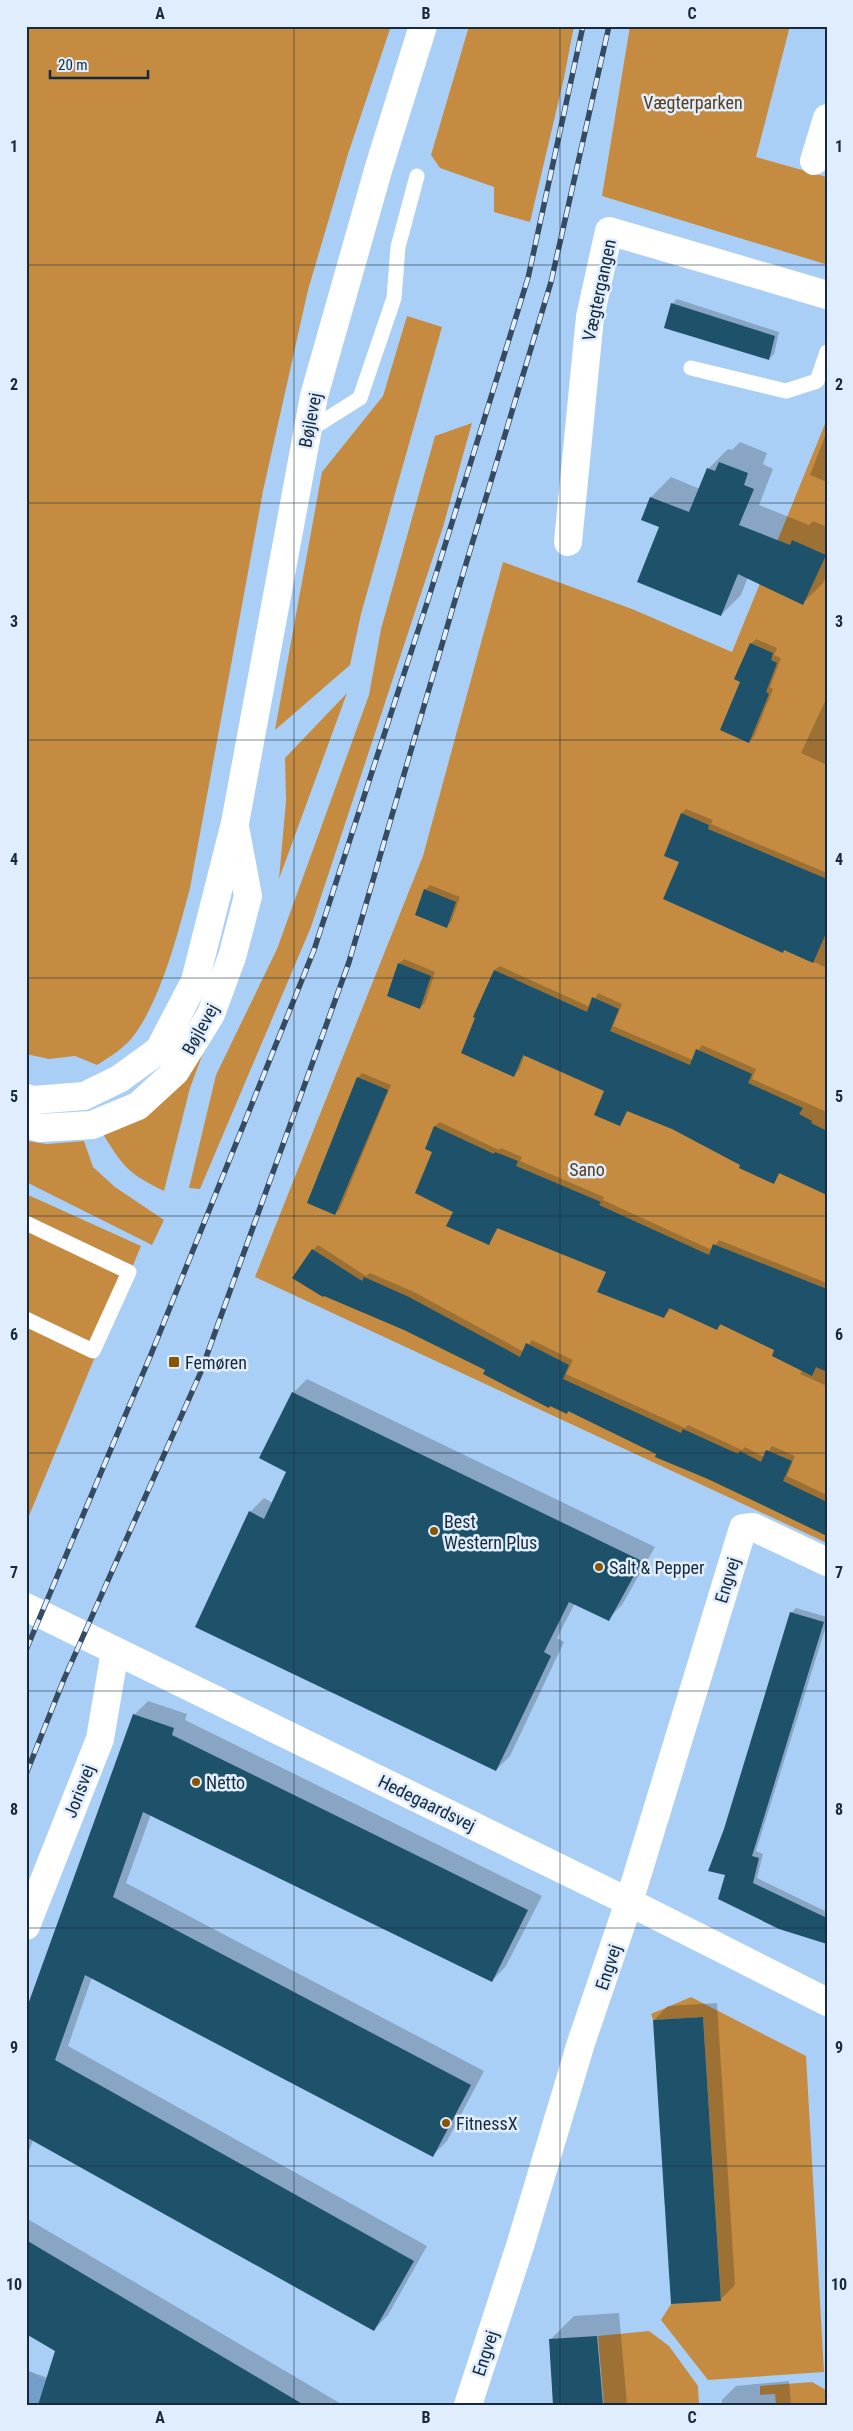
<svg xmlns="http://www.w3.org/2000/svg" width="853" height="2431" font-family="'Roboto Condensed',sans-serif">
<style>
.built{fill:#92c6fd}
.green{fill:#c58c41}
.shadow{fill:#0003}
.building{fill:#1d526a}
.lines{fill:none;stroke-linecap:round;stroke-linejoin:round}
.service{stroke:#fff;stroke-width:15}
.minor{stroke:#fff;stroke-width:28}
.tertiary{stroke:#fff;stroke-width:28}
.rail-casing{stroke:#354b62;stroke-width:5.5}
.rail{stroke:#dfedfc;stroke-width:4;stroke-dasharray:11;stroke-linecap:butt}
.grid{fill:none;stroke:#17293c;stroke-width:1;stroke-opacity:0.55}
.poi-dot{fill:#850;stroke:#dfedfc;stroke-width:2}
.labels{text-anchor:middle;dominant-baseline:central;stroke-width:5;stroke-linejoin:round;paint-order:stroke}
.park-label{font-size:18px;fill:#593d1b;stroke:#dfedfc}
.street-label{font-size:18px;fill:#17293c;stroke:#dfedfc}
.poi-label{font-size:18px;fill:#17293c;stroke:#dfedfc;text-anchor:start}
.neatline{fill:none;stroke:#17293c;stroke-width:2}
.grid-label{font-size:16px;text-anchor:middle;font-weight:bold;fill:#17293c}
</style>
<rect width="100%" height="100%" fill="#aacff6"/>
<polygon class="built" points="26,2369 86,2405 26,2405"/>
<g class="green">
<path d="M26,26H391L348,154L308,290L263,491L190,888C178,933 162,996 135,1034C125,1048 111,1056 97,1065L75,1056L49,1059L26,1054Z"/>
<polygon points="469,26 574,26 564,78 530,222 494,212 494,187 440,168 431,155"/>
<polygon points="630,26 790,26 756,157 827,177 825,264 602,196"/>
<polygon points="407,316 442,327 361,614 350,665 275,730 322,472 383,396"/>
<polygon points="827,419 827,1543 255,1277 423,856 503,562 632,609 732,652"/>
<polygon points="472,423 443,527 311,927 200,1189 189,1188 216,1075 277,949 369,695 381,629 435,436"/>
<polygon points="347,693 279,879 286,801 285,758"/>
<path d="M203,1053L190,1088L164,1191C129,1174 123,1167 103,1134L135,1122L162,1103Z"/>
<polygon points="26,1141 47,1144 84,1141 93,1167 115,1187 164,1220 152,1245 26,1182"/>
<polygon points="26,1194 141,1246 26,1523"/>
<polygon points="691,1997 806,2056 824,2372 708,2380 661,2320 671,2304 721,2300 703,2017 653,2020 651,2014"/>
<polygon points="649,2331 669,2346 698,2386 699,2405 604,2405 598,2336"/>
<polygon points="812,2382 826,2390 827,2405 776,2405 775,2394 760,2395 760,2386"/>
</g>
<g class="shadow">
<polygon points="677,299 779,332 774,354 769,359 672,304"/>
<polygon points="827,431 827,482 810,475"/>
<polygon points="740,442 767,453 763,464 773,469 759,505 809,525 813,521 827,527 827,575 823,583 803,603 748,577 741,595 721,615 660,526 642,519 651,497 671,477 700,489 708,469 728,449 732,450"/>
<polygon points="756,639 777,648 774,655 781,658 770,687 773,689 754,737 749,741 742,681 751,644"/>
<polygon points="827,697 827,765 801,753"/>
<polygon points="686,809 713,820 711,824 827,873 827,968 785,949 782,952 680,861 682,813"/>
<polygon points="430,885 460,897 451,922 446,927 425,890"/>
<polygon points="404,959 435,972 425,1003 420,1007 399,964"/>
<polygon points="500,966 590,1007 598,993 622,1004 613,1026 693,1060 702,1045 756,1069 752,1079 827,1112 827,1193 780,1173 774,1182 672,1128 628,1110 620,1124 606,1090 525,1054 519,1070 514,1075 475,1016 495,970"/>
<polygon points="362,1073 391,1085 340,1209 335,1214 341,1125 338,1124 358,1078"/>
<polygon points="440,1122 499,1150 501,1148 522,1157 520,1161 604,1197 603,1200 712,1250 719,1240 827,1283 827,1386 800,1374 803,1369 776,1350 722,1324 717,1328 671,1308 664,1317 608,1271 499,1227 488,1244 455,1211 434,1152 426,1148 435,1126"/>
<polygon points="318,1245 366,1276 370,1273 414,1292 524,1352 532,1340 573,1360 566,1374 685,1428 688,1425 742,1450 745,1447 764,1457 772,1446 795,1456 787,1476 827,1495 827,1533 657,1456 658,1453 569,1410 566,1413 486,1369 313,1250"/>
<polygon points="307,1379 655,1547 622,1605 608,1619 575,1603 557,1638 564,1642 510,1756 496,1770 250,1512 264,1498 273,1503 288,1471 293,1393"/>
<polygon points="796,1608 827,1617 827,1623 756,1851 763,1854 757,1878 825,1911 827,1907 827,1943 726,1875 725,1829 791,1613"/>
<polygon points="148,1701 187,1714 185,1720 542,1896 506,1966 492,1981 151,1814 126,1883 484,2071 447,2141 433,2155 92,1977 68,2046 427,2246 388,2315 374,2330 33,2140 26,2160 26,2013 134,1715"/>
<polygon points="717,2003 735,2285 721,2299 654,2020 668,2006"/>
<polygon points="26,2218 343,2405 26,2405 26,2370 48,2378 56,2351 26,2333"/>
<polygon points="619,2313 627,2405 554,2405 551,2339 574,2316"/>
<polygon points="789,2381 791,2405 722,2405 722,2400 736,2386"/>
</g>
<g class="building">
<polygon points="671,303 775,336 769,360 664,328"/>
<polygon points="719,462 748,473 744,485 754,489 739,525 790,545 792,540 826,555 803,605 738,574 721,616 637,582 659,527 641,520 650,497 689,512 707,468 715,471"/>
<polygon points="750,643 773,653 771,660 777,663 766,692 769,694 749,743 720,730 740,682 734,679"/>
<polygon points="681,813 709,825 708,829 827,879 827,931 813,963 784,950 783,953 663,899 679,862 664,856"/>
<polygon points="424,889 456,902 447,928 415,915"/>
<polygon points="398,963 431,976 420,1009 387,996"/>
<polygon points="494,970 587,1012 592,997 619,1009 610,1031 690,1065 696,1049 752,1074 748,1083 803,1108 799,1114 812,1121 811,1123 827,1131 827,1195 779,1173 774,1184 739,1168 740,1165 672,1129 627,1111 620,1126 594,1115 604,1091 523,1055 514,1077 461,1053 475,1018 473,1017"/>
<polygon points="357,1077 388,1090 335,1215 307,1203"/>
<polygon points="434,1126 494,1154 495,1152 518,1161 516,1166 601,1202 599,1205 709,1255 713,1244 827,1289 827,1372 816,1367 812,1376 772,1356 774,1350 720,1324 717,1330 669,1308 664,1318 597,1292 606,1272 497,1228 489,1245 446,1226 453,1212 415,1193 432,1152 425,1149"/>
<polygon points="312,1249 362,1281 364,1277 409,1297 520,1357 526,1343 569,1365 563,1379 681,1433 683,1429 738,1454 740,1451 761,1462 766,1450 792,1461 783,1481 827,1502 827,1536 708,1479 655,1457 656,1454 568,1411 567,1414 550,1406 549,1408 483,1374 485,1370 404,1330 324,1296 323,1297 292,1278"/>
<polygon points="292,1392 642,1561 609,1621 569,1602 544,1652 551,1656 496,1771 195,1627 249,1511 264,1519 286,1472 259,1458"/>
<polygon points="790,1612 824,1622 752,1856 759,1858 753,1883 827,1918 827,1944 779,1929 718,1899 725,1875 708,1871 724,1829"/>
<polygon points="133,1714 174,1728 172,1735 528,1910 492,1982 143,1812 113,1897 471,2085 433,2157 85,1975 55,2060 414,2261 374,2331 26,2137 26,2010"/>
<polygon points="703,2017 721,2301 671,2304 653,2020"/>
<polygon points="26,2240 304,2405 38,2405 55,2351 26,2334"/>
<polygon points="597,2336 603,2405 553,2405 549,2339"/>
</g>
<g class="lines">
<g class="service">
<polyline points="691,368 786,391 817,381 827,352"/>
<polyline points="308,431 360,398 394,298 398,247 417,176"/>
<polyline points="26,1223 129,1272 93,1351 26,1319"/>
</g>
<g class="minor">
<polyline points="814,161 827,118"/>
<polyline points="568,542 590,317 609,231 827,295"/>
<polyline points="26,1607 629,1902 827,2002"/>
<polyline points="629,1902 743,1528 753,1527 827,1562"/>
<polyline points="26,1926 100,1739 115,1651"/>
</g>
<g class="tertiary">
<polyline points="26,1098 34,1100 84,1096 119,1079 159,1050 195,981 235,823 314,396 379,167 423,26"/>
<polyline points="26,1124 40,1128 92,1125 138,1106 175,1072 211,1014 232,957 248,896 236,832"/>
<polyline points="468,2405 520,2246 581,2043 629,1902"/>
</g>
<g class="rail-casing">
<g id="rail">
<polyline points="26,1650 152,1352 314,950 428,600 528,278 583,26"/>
<polyline points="26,1774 64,1679 200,1374 349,962 453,607 551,282 609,26"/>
</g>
</g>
<use href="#rail" class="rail"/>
</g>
<path class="grid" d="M294,26V2405M560,26V2405M26,265H827M26,503H827M26,740H827M26,978H827M26,1216H827M26,1453H827M26,1691H827M26,1928H827M26,2166H827"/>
<g class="poi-dot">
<rect x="168" y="1356" width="12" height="12" rx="2.5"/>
<circle cx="434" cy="1531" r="5"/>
<circle cx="599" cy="1567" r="5"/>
<circle cx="196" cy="1782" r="5"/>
<circle cx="446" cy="2123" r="5"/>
</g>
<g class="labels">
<g class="park-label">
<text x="693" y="102">Vægterparken</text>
<text x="587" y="1169">Sano</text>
</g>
<g class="street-label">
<text transform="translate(599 290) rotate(-78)">Vægtergangen</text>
<text transform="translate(310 420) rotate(-79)">Bøjlevej</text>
<text transform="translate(200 1029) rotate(-61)">Bøjlevej</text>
<text transform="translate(727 1580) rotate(-73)">Engvej</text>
<text transform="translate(79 1791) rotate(-69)">Jorisvej</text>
<text transform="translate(427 1803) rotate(26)">Hedegaardsvej</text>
<text transform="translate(608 1967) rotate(-72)">Engvej</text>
<text transform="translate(485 2353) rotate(-72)">Engvej</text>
</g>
<g class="poi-label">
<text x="185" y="1362">Femøren</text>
<text x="444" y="1521">Best<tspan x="444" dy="21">Western Plus</tspan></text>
<text x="609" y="1567">Salt &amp; Pepper</text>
<text x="206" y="1782">Netto</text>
<text x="456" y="2123">FitnessX</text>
</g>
</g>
<rect width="853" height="2431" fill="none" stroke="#dfedfc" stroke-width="55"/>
<path d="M50 70v8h98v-8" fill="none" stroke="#17293c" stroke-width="2.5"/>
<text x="58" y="70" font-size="15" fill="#17293c" stroke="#dfedfc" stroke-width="4" paint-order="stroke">20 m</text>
<rect x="28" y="28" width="798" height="2376" class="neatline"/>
<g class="grid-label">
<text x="160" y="19">A</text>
<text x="426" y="19">B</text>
<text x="692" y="19">C</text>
<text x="14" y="152">1</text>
<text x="839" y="152">1</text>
<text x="14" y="390">2</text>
<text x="839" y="390">2</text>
<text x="14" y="627">3</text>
<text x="839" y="627">3</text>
<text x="14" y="865">4</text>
<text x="839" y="865">4</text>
<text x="14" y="1102">5</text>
<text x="839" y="1102">5</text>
<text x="14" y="1340">6</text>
<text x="839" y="1340">6</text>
<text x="14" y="1578">7</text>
<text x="839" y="1578">7</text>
<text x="14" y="1815">8</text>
<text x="839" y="1815">8</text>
<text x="14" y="2053">9</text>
<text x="839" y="2053">9</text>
<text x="14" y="2290">10</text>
<text x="839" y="2290">10</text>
<text x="160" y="2423">A</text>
<text x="426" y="2423">B</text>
<text x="692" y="2423">C</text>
</g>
</svg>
